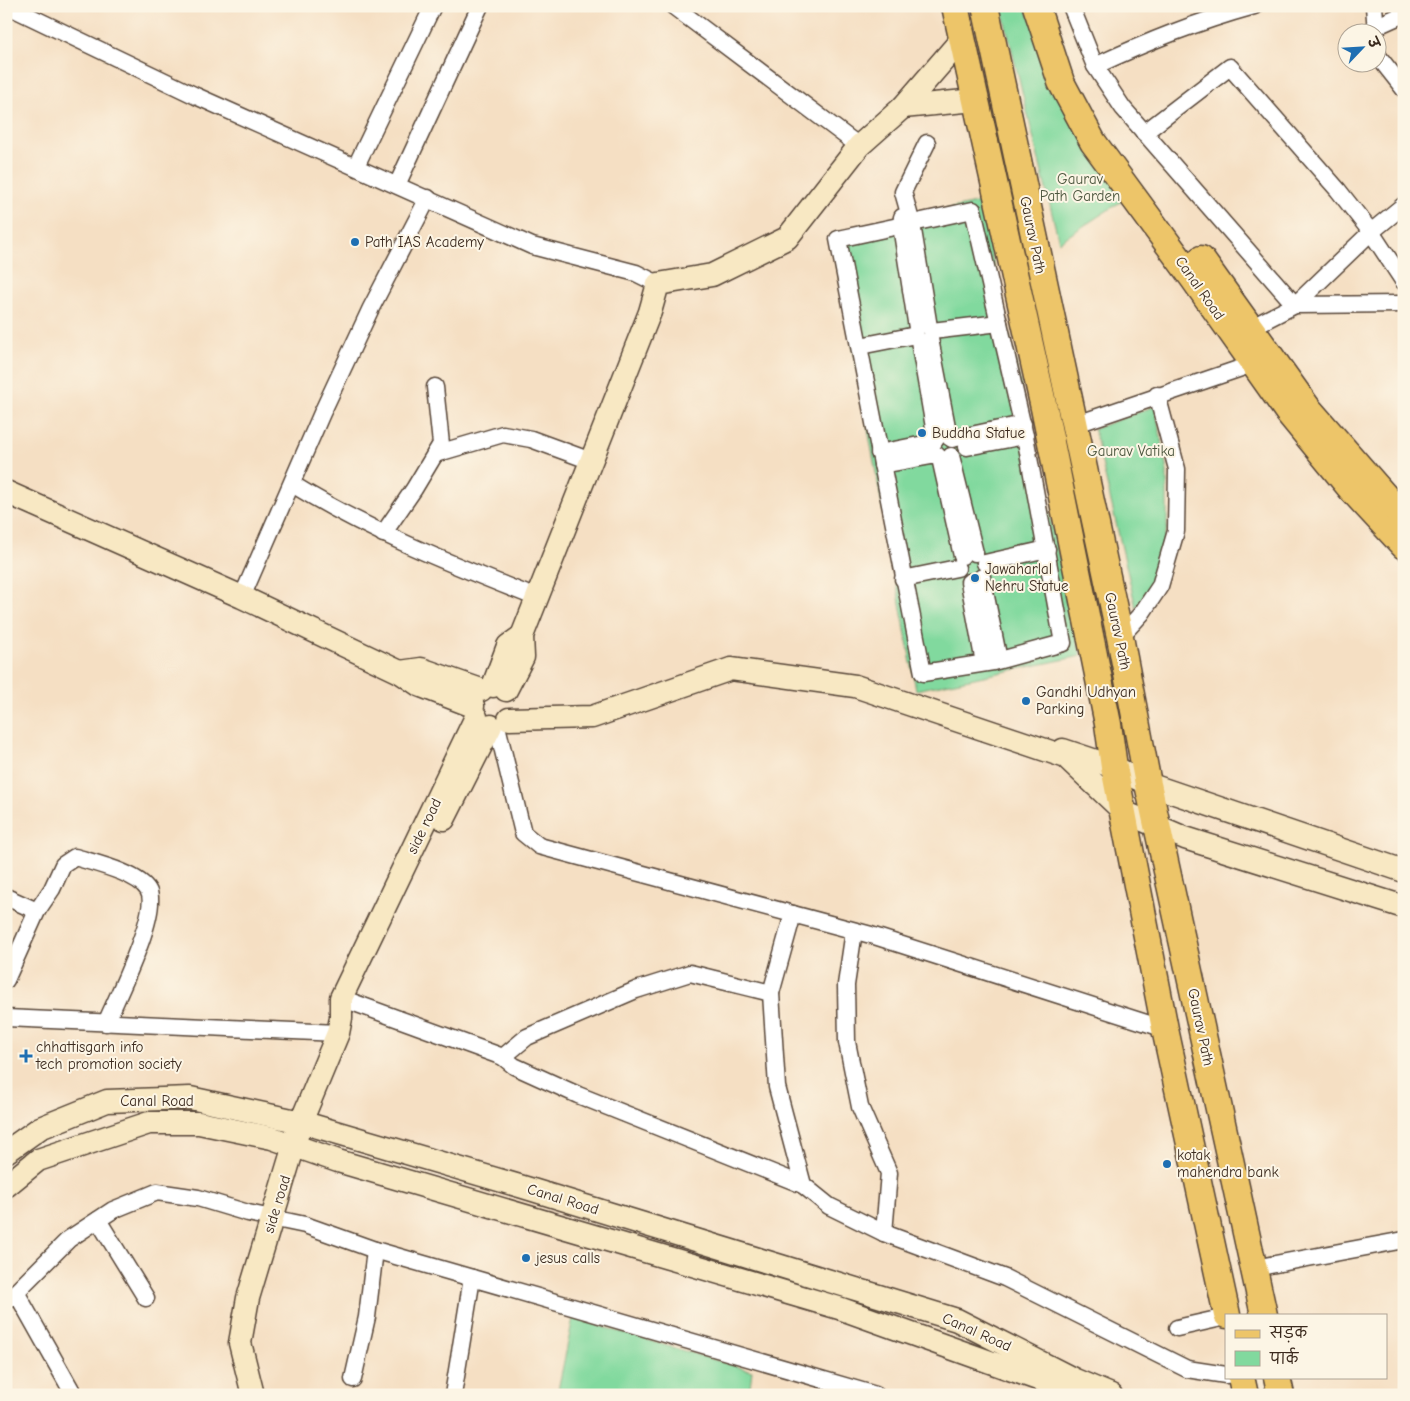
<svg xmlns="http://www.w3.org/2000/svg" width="1410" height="1401" font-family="'Comic Neue','Playpen Sans Deva',sans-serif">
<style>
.green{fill:#81d99e;stroke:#5e825e}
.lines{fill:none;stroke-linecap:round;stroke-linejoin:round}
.street-casing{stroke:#574537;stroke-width:19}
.secondary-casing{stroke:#574537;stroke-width:25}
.primary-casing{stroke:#574537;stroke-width:29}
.street{stroke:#fff;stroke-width:16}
.secondary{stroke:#f8e8c3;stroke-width:22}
.primary{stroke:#edc569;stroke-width:26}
.poi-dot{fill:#1f6fb2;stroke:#fcf5e5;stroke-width:2}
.labels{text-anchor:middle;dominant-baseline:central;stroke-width:4;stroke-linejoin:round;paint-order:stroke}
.park-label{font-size:15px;fill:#4c563e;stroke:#fcf5e5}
.street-label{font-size:15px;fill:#3b2a1e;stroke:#fcf5e5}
.poi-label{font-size:15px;fill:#3b2a1e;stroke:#fcf5e5;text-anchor:start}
</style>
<rect width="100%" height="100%" fill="#fcf5e5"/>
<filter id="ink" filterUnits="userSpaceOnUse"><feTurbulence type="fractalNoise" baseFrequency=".02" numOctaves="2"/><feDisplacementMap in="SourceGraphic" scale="10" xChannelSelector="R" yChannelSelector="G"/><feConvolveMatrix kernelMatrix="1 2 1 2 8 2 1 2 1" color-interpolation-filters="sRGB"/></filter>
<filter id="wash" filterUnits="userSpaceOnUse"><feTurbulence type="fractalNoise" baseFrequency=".0096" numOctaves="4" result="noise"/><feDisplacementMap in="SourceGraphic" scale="20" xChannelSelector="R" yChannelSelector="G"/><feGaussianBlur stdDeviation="1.12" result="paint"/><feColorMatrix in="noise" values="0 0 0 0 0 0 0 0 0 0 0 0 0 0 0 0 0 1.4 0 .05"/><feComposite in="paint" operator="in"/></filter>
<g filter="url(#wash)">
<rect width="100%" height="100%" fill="#f5dfc3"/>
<g class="green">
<polygon points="1001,6 1024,6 1125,199 1059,242"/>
<polygon points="980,202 1081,656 916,690 832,234"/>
<polygon points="1155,406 1167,471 1167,528 1153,581 1136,608 1094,429"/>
<polygon points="573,1318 752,1371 749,1395 557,1395"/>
</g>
</g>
<g filter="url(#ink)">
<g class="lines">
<g class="street-casing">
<g id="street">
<polyline points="8,6 196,96 532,246 636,273 658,284"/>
<polyline points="673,6 859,146"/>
<polyline points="1071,6 1095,66 1123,108 1295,305 1371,232 1404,205"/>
<polyline points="1374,6 1376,32"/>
<polyline points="1375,27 1404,14"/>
<polyline points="1378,56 1404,89"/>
<path d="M1095,66C1149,41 1196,22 1254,6"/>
<polyline points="1144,133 1230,67 1338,190 1371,232 1404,282"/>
<polyline points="927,143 903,192 912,224 929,327"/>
<polyline points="356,166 433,6"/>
<polyline points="397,185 480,6"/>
<polygon points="973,210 1025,436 1063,643 993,662 923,673 838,239"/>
<polyline points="902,217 901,226 917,328"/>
<polyline points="932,331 999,323"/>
<polyline points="930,339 949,437"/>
<polyline points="919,341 936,439"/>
<polyline points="860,346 916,335"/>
<polyline points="1074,425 1253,364 1252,327 1295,305 1404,304"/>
<polyline points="952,439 1023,424"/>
<polyline points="967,447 1025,436"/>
<polyline points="879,453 934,442"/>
<polyline points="435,454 503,434 531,439 591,461"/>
<polyline points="951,456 975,553"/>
<polyline points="940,458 962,556"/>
<polyline points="882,465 937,455"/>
<path d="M292,484C370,532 453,565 537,598"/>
<polyline points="383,534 414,489 441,444 435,387"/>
<polyline points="985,563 1047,549"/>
<polyline points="982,577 999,660"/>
<polyline points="903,579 957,568"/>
<polyline points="969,582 984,663"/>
<polyline points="242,597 322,413 371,308 428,198"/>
<polyline points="1120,637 1142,613 1160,586 1176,531 1177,469 1157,395"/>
<polyline points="497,726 523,833 539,846 871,935 1165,1029"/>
<polyline points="6,897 37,911"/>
<polyline points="793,914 771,993 777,1087 803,1185"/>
<polyline points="854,931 846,985 847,1042 860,1107 889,1173 884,1233"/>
<path d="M6,980L37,911L52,889L63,865L75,857C94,863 138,873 148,890C161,910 116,999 106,1023"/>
<polyline points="352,1002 503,1057 514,1066 578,1095 803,1185 829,1206 884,1233 1005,1278 1187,1369 1226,1375"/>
<polyline points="6,1018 338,1033"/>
<polyline points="503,1057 527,1037 636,990 690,973 771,993"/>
<polyline points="98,1220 146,1298"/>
<polyline points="1254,1268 1404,1240"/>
<polyline points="16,1292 74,1395"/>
<polyline points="6,1302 69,1239 113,1210 157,1192 198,1198 248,1213 305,1225 375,1250 472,1278 876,1395"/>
<polyline points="1177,1328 1226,1317"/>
<polyline points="353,1379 367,1317 375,1250"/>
<polyline points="453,1395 472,1278"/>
</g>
</g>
<g class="secondary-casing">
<g id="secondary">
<polyline points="903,107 975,100"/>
<polyline points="6,492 242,597 400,672 419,685 473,706"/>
<polyline points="400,672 421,669 481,690"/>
<polyline points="493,686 508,646 522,636"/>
<polyline points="506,690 523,657 522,636 650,312 658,284 712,275 787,238 859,146 903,107 961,40"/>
<polyline points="509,719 592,717 731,669 855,686 1066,757 1124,812 1185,838 1404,907"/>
<polyline points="1063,750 1114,767 1148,784 1404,871"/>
<polyline points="444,819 491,726"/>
<polyline points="6,1152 40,1128 107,1101 190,1098 301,1122 523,1187 957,1320 1075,1380 1111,1395"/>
<polyline points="6,1186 38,1160 149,1123 199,1123 272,1138 338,1161 839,1308 1060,1387"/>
<polyline points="253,1395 240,1343 248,1298 301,1122 338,1033 341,1018 341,998 476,717"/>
</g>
</g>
<g class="primary-casing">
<g id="primary">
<polyline points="955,6 1044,408 1108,724 1114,767 1165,1029 1227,1315"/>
<polyline points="985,6 1120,637 1148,784 1264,1315"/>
<polyline points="1036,6 1061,82 1093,142 1193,278 1288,412 1352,490 1404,546"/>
<polyline points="1201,259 1307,407 1404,518"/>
<polyline points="1241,1377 1245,1395"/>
<polyline points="1277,1377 1281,1395"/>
</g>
</g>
<use href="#street" class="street"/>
<use href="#secondary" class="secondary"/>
<use href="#primary" class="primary"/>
</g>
</g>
<g class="poi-dot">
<circle cx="355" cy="242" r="5"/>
<circle cx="922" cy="433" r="5"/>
<circle cx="975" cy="578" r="5"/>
<circle cx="1026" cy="701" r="5"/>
<path d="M23.5 1048.5h5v5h5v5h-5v5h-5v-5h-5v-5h5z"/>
<circle cx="1167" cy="1164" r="5"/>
<circle cx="526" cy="1258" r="5"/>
</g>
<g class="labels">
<g class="park-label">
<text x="1080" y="179">Gaurav<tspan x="1080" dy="17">Path Garden</tspan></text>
<text x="1131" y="451">Gaurav Vatika</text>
</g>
<g class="street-label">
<text transform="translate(1033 235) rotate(78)">Gaurav Path</text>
<text transform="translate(1200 288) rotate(55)">Canal Road</text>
<text transform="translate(1118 631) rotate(78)">Gaurav Path</text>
<text transform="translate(424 826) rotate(-64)">side road</text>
<text transform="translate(1201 1027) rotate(78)">Gaurav Path</text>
<text x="157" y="1101">Canal Road</text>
<text transform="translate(563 1199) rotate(17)">Canal Road</text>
<text transform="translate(277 1204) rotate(-73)">side road</text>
<text transform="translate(977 1332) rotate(24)">Canal Road</text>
</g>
<g class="poi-label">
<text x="365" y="242">Path IAS Academy</text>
<text x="932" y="433">Buddha Statue</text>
<text x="985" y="569">Jawaharlal<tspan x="985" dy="17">Nehru Statue</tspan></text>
<text x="1036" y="692">Gandhi Udhyan<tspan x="1036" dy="17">Parking</tspan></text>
<text x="36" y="1047">chhattisgarh info<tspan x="36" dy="17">tech promotion society</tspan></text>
<text x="1177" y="1155">kotak<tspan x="1177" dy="17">mahendra bank</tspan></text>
<text x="536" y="1258">jesus calls</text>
</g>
</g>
<rect width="1410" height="1401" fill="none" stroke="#fcf5e5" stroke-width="25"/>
<rect x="1225" y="1314" width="162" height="65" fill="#fcf5e5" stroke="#afa495"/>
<rect x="1235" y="1330" width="25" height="8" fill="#edc569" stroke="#afa495"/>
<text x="1270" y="1338" font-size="15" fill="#3b2a1e">सड़क</text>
<rect x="1235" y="1351" width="25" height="15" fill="#81d99e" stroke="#afa495"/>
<text x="1270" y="1364" font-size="15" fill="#3b2a1e">पार्क</text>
<g transform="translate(1362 48) rotate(65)"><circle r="24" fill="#fcf5e5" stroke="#afa495"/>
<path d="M0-4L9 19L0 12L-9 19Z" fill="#1f6fb2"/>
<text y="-8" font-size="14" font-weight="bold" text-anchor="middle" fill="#3b2a1e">उ</text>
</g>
</svg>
